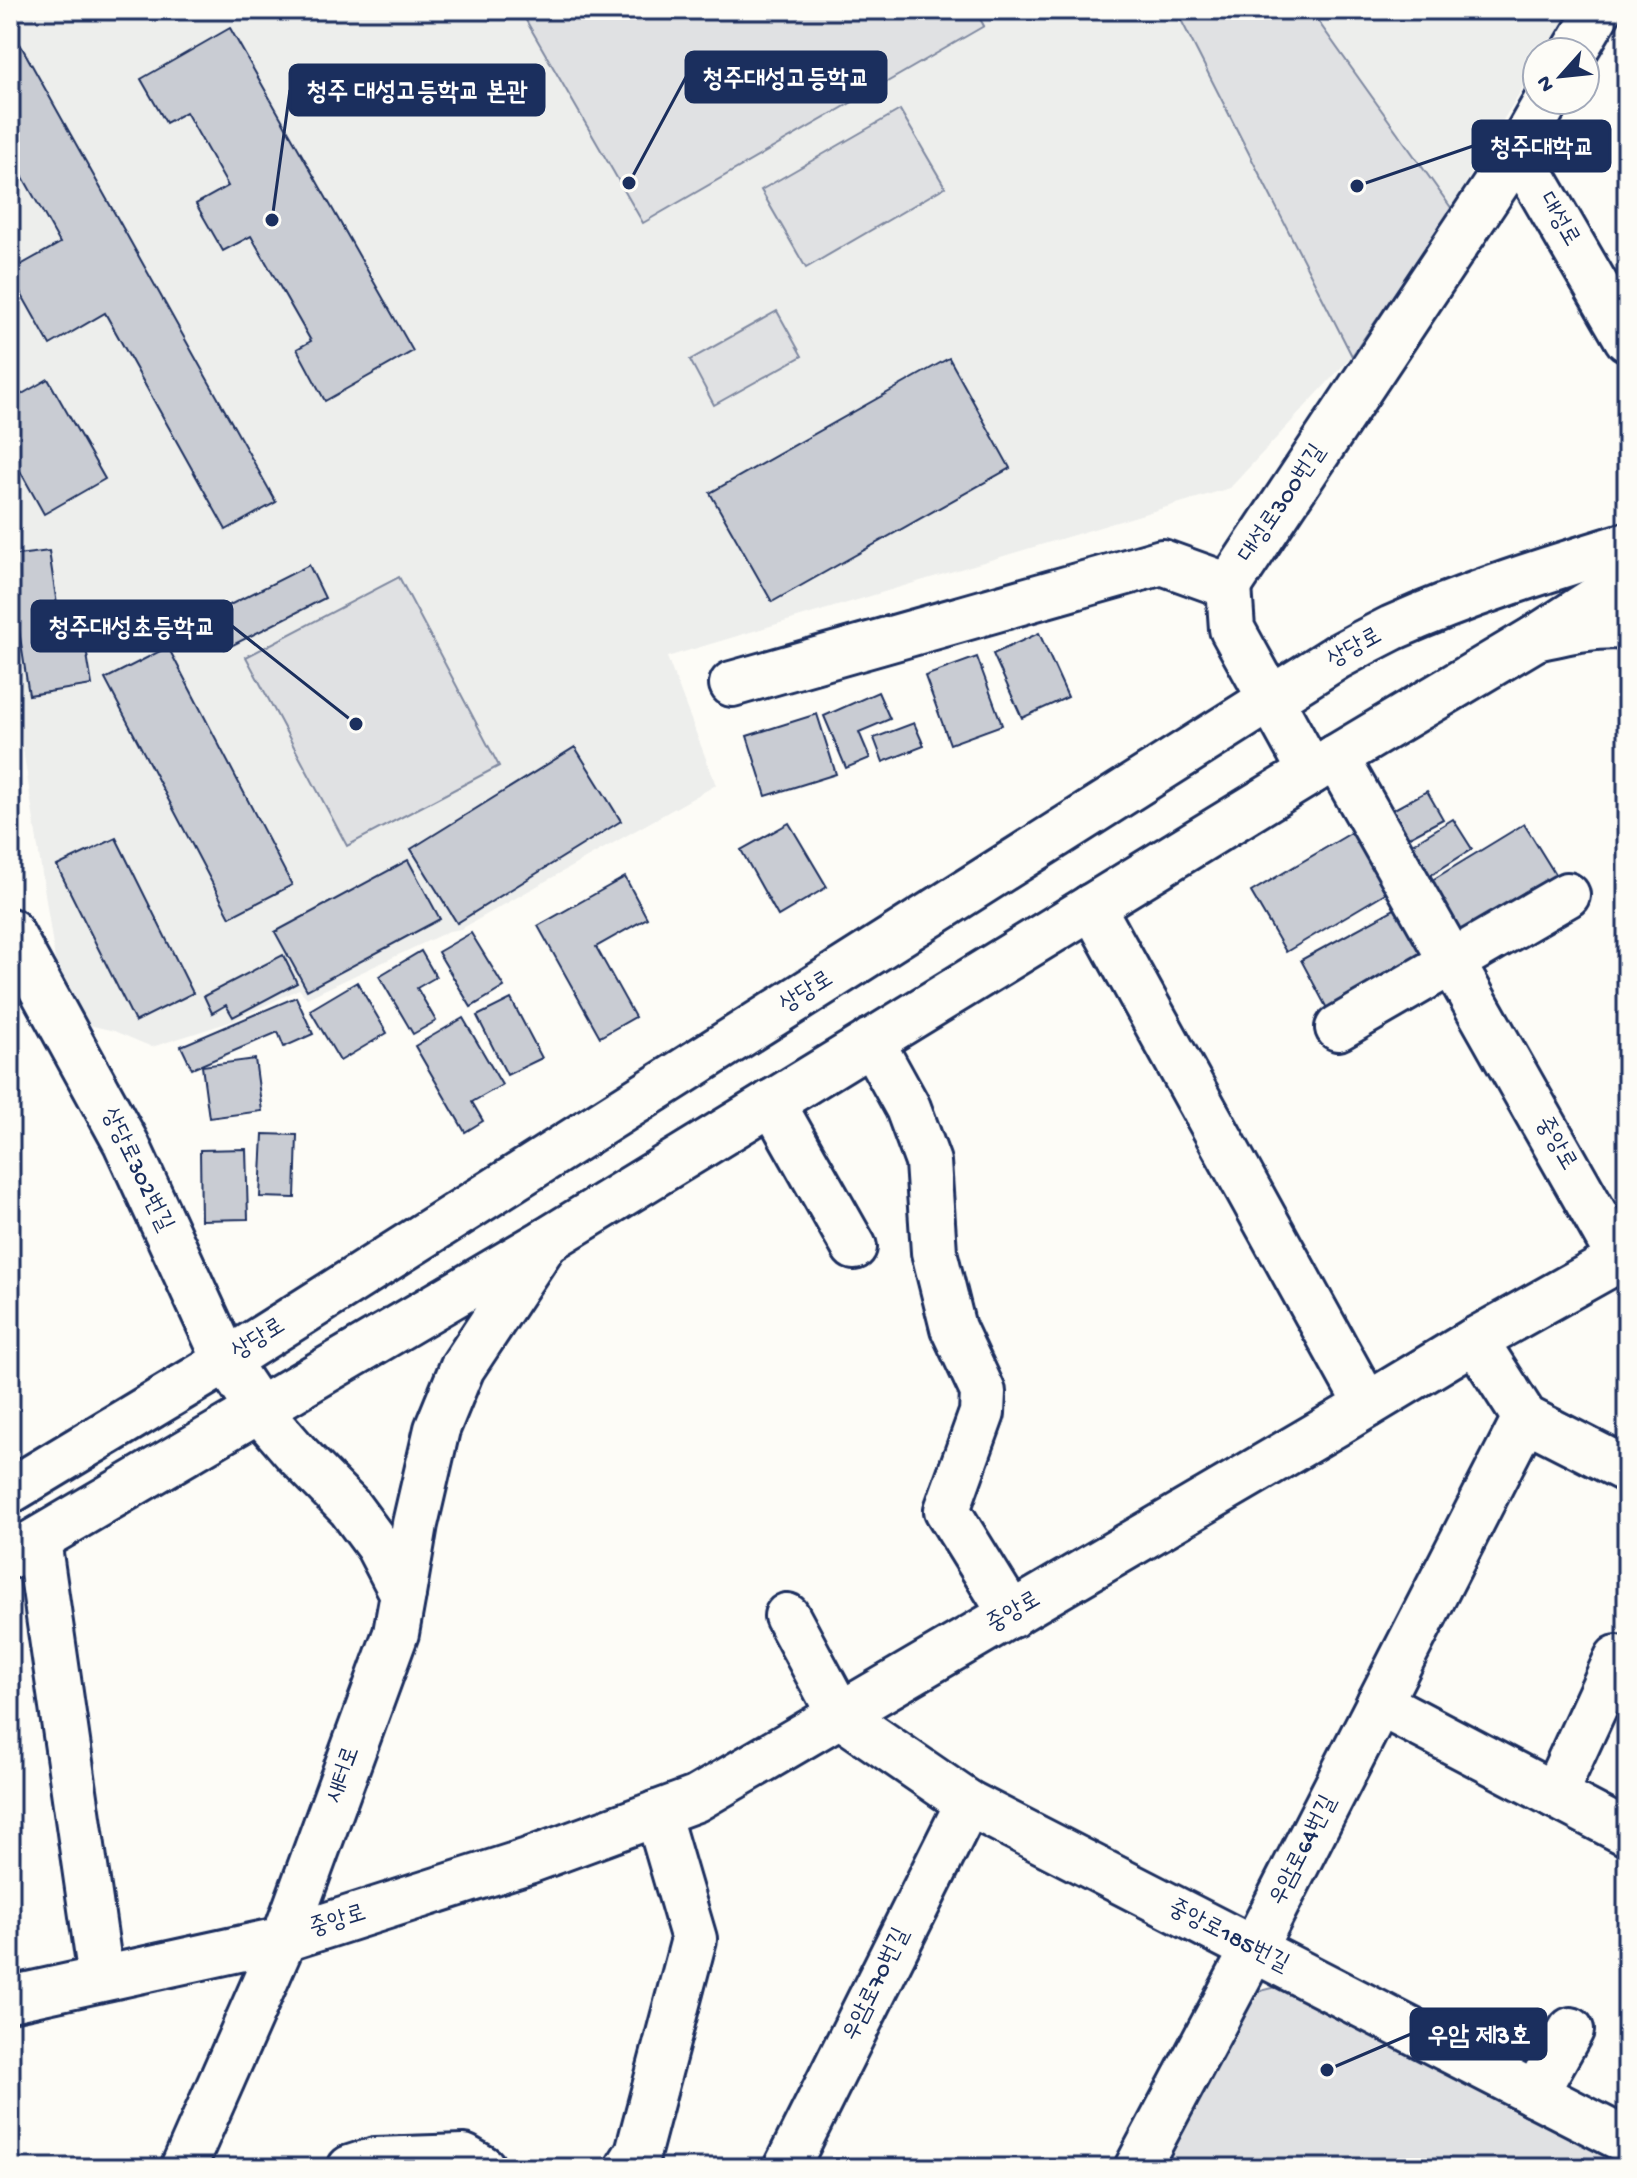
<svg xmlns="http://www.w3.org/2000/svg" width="1637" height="2178" font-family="'Gochi Hand','Poor Story',sans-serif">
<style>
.built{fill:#edeeec}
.green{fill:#e0e1e3;stroke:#7e88a0;stroke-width:2}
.building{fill:#c9ccd3;stroke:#1b2f5e;stroke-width:2}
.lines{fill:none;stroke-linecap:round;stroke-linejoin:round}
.minor-casing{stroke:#1b2f5e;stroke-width:50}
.major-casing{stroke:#1b2f5e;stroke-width:50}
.minor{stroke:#fdfcf7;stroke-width:44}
.major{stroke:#fdfcf7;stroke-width:44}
.labels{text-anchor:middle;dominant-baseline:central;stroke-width:6;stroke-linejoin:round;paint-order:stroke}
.street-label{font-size:24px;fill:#1b2f5e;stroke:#fdfcf7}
.leader{fill:none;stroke:#1b2f5e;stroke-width:3}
.callout-dot{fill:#1b2f5e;stroke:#fdfcf7;stroke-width:3}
.callout{fill:#1b2f5e;stroke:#1b2f5e;stroke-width:3}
.callout-label{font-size:26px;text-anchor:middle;font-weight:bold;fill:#fff}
</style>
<rect width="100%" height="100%" fill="#fdfcf7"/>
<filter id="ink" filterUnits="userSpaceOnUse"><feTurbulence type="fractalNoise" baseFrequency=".0125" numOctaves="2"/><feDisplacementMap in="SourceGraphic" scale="16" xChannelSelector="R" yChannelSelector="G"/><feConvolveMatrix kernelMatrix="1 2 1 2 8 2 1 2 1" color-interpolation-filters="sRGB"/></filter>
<g filter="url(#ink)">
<polygon class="built" points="10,10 1571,10 1545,52 1537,52 1537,65 1476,164 1452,209 1352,356 1230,488 667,657 716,785 461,929 449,931 307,998 299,989 233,1021 152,1047 114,1031 64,1019 10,663"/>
<g class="green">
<polygon points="520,10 975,10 984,26 643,223"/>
<polygon points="1176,10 1310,10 1452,209 1352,356"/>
<polygon points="900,110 945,187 806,268 761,190"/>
<polygon points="777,311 802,356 714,405 690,360"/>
<polygon points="399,577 499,766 347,846 246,657"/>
<polygon points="1289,1984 1627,2167 1627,2168 1173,2168 1168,2145 1244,1995"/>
</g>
<g class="building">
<polygon points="10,26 276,502 226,530 105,313 50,345 10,274 10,271 60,243 10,154"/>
<polygon points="230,28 413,351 325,401 297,349 311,341 251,236 223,251 196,204 228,186 186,112 166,123 141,79"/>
<polygon points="949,358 1010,468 772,602 710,493"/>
<polygon points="48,379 105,479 44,514 10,453 10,401"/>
<polygon points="49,551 63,645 85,642 92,685 29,695 10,572 10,556"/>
<polygon points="309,565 325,598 225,649 208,616"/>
<polygon points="1039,633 1068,697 1022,718 993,654"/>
<polygon points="168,647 292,885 230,917 105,679"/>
<polygon points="977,657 1002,725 950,744 925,676"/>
<polygon points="878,692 890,719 859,732 870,758 846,768 824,716"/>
<polygon points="817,714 836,774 766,796 747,736"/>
<polygon points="914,723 924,746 883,762 874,738"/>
<polygon points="575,747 621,821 457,923 411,849"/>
<polygon points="1427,791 1443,819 1391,847 1376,819"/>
<polygon points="1453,819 1472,849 1415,885 1396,854"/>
<polygon points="789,823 827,887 778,916 741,850"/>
<polygon points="1524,824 1563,887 1463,948 1424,885"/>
<polygon points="1361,827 1397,886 1286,952 1251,892"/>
<polygon points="116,838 193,993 135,1022 57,866"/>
<polygon points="408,860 440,919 307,990 275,932"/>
<polygon points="625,877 647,918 596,947 635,1017 600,1037 538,926"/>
<polygon points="1396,908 1427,963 1331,1016 1301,960"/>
<polygon points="471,933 504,987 471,1007 438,952"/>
<polygon points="421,951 436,977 417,988 436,1021 413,1034 379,976"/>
<polygon points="283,955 297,983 233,1017 226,1005 212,1013 204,996"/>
<polygon points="357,982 387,1033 340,1061 310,1010"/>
<polygon points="296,997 313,1034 284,1047 278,1032 192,1069 181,1046"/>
<polygon points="511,999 542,1058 507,1075 477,1016"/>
<polygon points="463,1018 502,1085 472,1102 483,1121 465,1132 415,1046"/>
<polygon points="255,1059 262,1111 209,1118 202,1066"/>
<polygon points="263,1134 297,1135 295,1198 260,1197"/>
<polygon points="246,1149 248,1219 201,1220 200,1150"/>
</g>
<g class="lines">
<g class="minor-casing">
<g id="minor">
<polyline points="1574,52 1599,10"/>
<polyline points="1547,100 1518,151 1627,339"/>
<polyline points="1229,586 1232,629 1311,772"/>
<path d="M1536,638C1567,631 1596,624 1627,627"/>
<polyline points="732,684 1162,562 1229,586 1518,151"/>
<polyline points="1336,757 1620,1259"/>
<polyline points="1092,906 1367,1405"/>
<polyline points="10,931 126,1143 226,1361 259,1410 297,1454 350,1508 378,1546 403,1594 396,1633 284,1939 183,2168"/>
<polyline points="1338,1028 1567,895"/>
<polyline points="871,1041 908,1108 928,1162 934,1252 953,1328 983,1392 982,1413 947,1510 1012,1615"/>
<polyline points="772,1102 854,1247"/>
<polyline points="1475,1340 1525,1418 1627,1470"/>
<polyline points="38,1540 101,1978"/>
<polyline points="403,1594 415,1524 437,1429 462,1368 546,1241"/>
<polyline points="787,1616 840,1715 968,1803 1627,2141"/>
<polyline points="1379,1703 1627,1833"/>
<polyline points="1554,1795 1617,1658"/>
<polyline points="10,1999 284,1939 528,1861 696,1799 1336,1424 1475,1340 1627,1255"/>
<polyline points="1535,2094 1571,2030"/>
<polyline points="350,2168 375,2160 464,2157 483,2168"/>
<polyline points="628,2168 638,2152 694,1939 657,1813"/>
<polyline points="786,2168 968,1803"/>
<polyline points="1137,2168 1253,1950 1525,1418"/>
</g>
</g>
<g class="major-casing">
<g id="major">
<path d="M10,1491L226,1361L1337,657C1355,647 1374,637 1392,628C1468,594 1548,569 1627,545"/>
<polyline points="10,1556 546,1241 1311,772 1534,639 1627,579"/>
</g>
</g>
<use href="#minor" class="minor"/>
<use href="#major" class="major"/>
</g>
</g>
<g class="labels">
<g class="street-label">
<text transform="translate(1558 220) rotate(60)">대성로</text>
<text transform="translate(1283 504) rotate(-56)">대성로300번길</text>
<text transform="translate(1355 649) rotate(-29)">상당로</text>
<text transform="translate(807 993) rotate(-32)">상당로</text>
<text transform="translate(1555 1144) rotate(60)">중앙로</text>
<text transform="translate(136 1170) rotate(64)">상당로302번길</text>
<text transform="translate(259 1340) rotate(-32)">상당로</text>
<text transform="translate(1014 1613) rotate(-30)">중앙로</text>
<text transform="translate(344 1775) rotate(-70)">새터로</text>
<text transform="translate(1304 1851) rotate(-63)">우암로64번길</text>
<text transform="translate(338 1922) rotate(-17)">중앙로</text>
<text transform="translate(1228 1937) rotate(27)">중앙로185번길</text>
<text transform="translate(877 1985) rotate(-64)">우암로70번길</text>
</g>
</g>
<path class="leader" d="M629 183L686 77M272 220L290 90M1357 186L1473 146M356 724L232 626M1327 2070L1411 2034"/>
<g class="callout-dot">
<circle cx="629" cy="183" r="8"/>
<circle cx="272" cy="220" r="8"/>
<circle cx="1357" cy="186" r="8"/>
<circle cx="356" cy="724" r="8"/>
<circle cx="1327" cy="2070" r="8"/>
</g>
<g class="callout">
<rect x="686" y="52" width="200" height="50" rx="8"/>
<rect x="290" y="65" width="254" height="50" rx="8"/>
<rect x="1473" y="121" width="137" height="50" rx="8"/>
<rect x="32" y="601" width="200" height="50" rx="8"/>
<rect x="1411" y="2009" width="135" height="50" rx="8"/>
</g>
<g class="callout-label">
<text x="786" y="86">청주대성고등학교</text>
<text x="417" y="99">청주 대성고등학교 본관</text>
<text x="1542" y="155">청주대학교</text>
<text x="132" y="635">청주대성초등학교</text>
<text x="1479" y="2043">우암 제3호</text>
</g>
<rect width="1637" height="2178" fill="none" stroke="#fdfcf7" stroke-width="40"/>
<rect x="20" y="20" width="1597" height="2138" fill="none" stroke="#1b2f5e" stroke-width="3" filter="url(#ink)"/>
<g transform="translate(1561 76) rotate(243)"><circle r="38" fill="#fdfcf7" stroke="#a3aaba" stroke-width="2"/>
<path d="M0-6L14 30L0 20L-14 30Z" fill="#1b2f5e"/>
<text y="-12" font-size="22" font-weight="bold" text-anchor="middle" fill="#1b2f5e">N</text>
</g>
</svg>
